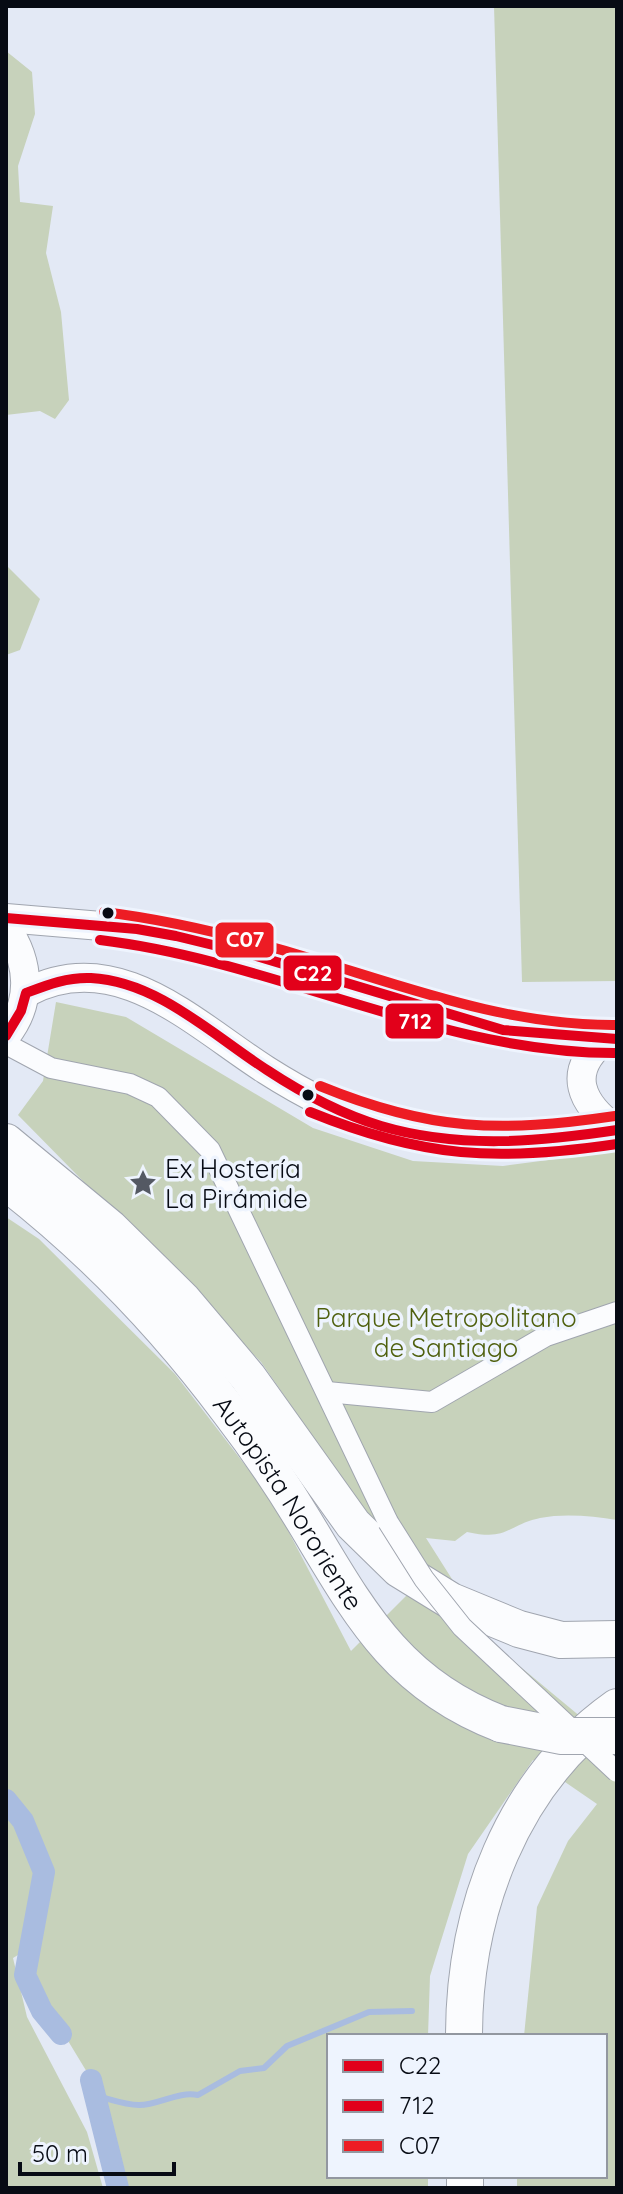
<svg xmlns="http://www.w3.org/2000/svg" width="623" height="2194" font-family="Quicksand,sans-serif">
<style>
.green{fill:#c7d2bb}
.lines{fill:none;stroke-linecap:round;stroke-linejoin:round}
.stream{stroke:#a9bce0;stroke-width:6}
.canal{stroke:#a9bce0;stroke-width:22}
.street-casing{stroke:#a0a5af;stroke-width:22}
.secondary-casing{stroke:#a0a5af;stroke-width:30}
.highway-casing{stroke:#a0a5af;stroke-width:38}
.street{stroke:#fbfcfe;stroke-width:20}
.secondary{stroke:#fbfcfe;stroke-width:28}
.highway{stroke:#fbfcfe;stroke-width:36}
.street-bridge-casing{stroke:#a0a5af;stroke-width:22;stroke-linecap:butt}
.highway-bridge-casing{stroke:#a0a5af;stroke-width:38;stroke-linecap:butt}
.street-bridge{stroke:#fbfcfe;stroke-width:20}
.highway-bridge{stroke:#fbfcfe;stroke-width:36}
.bus-1-casing{stroke:#eef4fe;stroke-width:16}
.bus-2-casing{stroke:#eef4fe;stroke-width:16}
.bus-3-casing{stroke:#eef4fe;stroke-width:16}
.bus-1{stroke:#e2001a;stroke-width:10}
.bus-2{stroke:#e2001a;stroke-width:10}
.bus-3{stroke:#ed1c24;stroke-width:10}
.bus-dot{fill:#070b14;stroke:#eef4fe;stroke-width:3}
.labels{text-anchor:middle;dominant-baseline:central;stroke-width:7;stroke-linejoin:round;paint-order:stroke}
.poi-label{font-size:26px;fill:#070b14;stroke:#eef4fe;text-anchor:start}
.park-label{font-size:26px;fill:#4f600e;stroke:#eef4fe}
.street-label{font-size:26px;fill:#070b14;stroke:#eef4fe}
.line-badge{stroke:#eef4fe;stroke-width:3}
.badge-label{font-size:22px;text-anchor:middle;font-weight:bold;fill:#fff}
</style>
<rect width="100%" height="100%" fill="#e3e9f5"/>
<g class="green">
<polygon points="494,6 617,6 617,981 522,982"/>
<polygon points="6,51 32,72 35,114 18,166 20,202 53,206 46,253 61,312 69,400 55,419 40,411 6,415"/>
<polygon points="6,565 40,599 20,650 6,655"/>
<path d="M56,1002L126,1017L313,1128L413,1161L503,1166L617,1151V1520C593,1516 564,1513 540,1518C505,1526 509,1541 467,1532L455,1541L426,1538L493,1644L617,1747V2188H517V2176H605V2036H524L537,1907L568,1841L597,1804L533,1760L468,1854L430,1976L428,2036H329V2176H428V2188H125L99,2092L30,1978L38,1943L13,1958L27,2017L87,2132L103,2188H6V1217L39,1239L175,1374L272,1500L351,1651L416,1586L261,1362L18,1115L43,1081Z"/>
</g>
<g class="lines">
<path class="stream" d="M93,2095C107,2098 124,2105 139,2105C159,2105 178,2091 198,2095L240,2071L264,2068L287,2046L369,2012L412,2011"/>
<g class="canal">
<polyline points="6,1800 23,1821 44,1872 25,1975 42,2011 61,2034"/>
<polyline points="91,2080 118,2188"/>
</g>
<g class="street-casing">
<g id="street">
<polyline points="6,1044 51,1068 130,1084 158,1097 210,1150 388,1522"/>
<polyline points="327,1392 432,1402 546,1336 617,1312"/>
</g>
</g>
<g class="secondary-casing">
<g id="secondary">
<polyline points="6,918 137,929 176,936 250,954 503,1030 617,1039"/>
<path d="M6,927C30,962 33,1002 6,1036"/>
<path d="M26,993C116,944 194,1024 266,1070C302,1093 340,1113 381,1126C460,1150 537,1143 617,1130"/>
<path d="M605,1040C565,1072 581,1104 617,1130"/>
</g>
</g>
<g class="highway-casing">
<g id="highway">
<polyline points="6,1142 110,1228 183,1300 248,1377 353,1524 399,1569 451,1601 519,1629 561,1640 617,1639"/>
<path id="s1" d="M6,1182C91,1248 165,1325 229,1411C256,1446 281,1483 304,1521C359,1612 396,1684 501,1724"/>
<path d="M464,2036C464,1911 511,1782 617,1707"/>
<polyline points="465,2176 465,2188"/>
</g>
</g>
<use href="#street" class="street"/>
<use href="#secondary" class="secondary"/>
<use href="#highway" class="highway"/>
<g class="street-bridge-casing">
<polyline id="street-bridge" points="388,1522 424,1579 462,1627 617,1772"/>
</g>
<g class="highway-bridge-casing">
<polyline id="highway-bridge" points="501,1724 562,1736 617,1736"/>
</g>
<use href="#street-bridge" class="street-bridge"/>
<use href="#highway-bridge" class="highway-bridge"/>
<g class="bus-1-casing">
<g id="bus-1">
<polyline points="6,918 137,929 176,936 250,954 503,1030 617,1039"/>
<path d="M6,1036L21,1011L26,993C47,985 67,977 91,978C157,981 214,1036 267,1070C302,1093 341,1114 381,1126C459,1149 538,1142 617,1130"/>
</g>
</g>
<g class="bus-2-casing">
<g id="bus-2">
<path d="M100,940C276,961 441,1054 617,1053"/>
<path d="M310,1112C423,1158 497,1162 617,1144"/>
</g>
</g>
<g class="bus-3-casing">
<g id="bus-3">
<path d="M104,912C177,921 248,939 319,961C417,991 513,1026 617,1025"/>
<path d="M320,1086C430,1131 499,1133 615,1116"/>
</g>
</g>
<use href="#bus-1" class="bus-1"/>
<use href="#bus-2" class="bus-2"/>
<use href="#bus-3" class="bus-3"/>
</g>
<defs>
<g id="sight-bare" transform="scale(2.16)"><path d="M0-6L1.8-2.2L6-1.7L2.9 1.2L3.7 5.4L0 3.3L-3.7 5.4L-2.9 1.2L-6-1.7L-1.8-2.2Z" fill="#545963" stroke="#eef4fe" stroke-width="2.5" paint-order="stroke"/></g>
</defs>
<g fill-rule="evenodd">
<use href="#sight-bare" x="143" y="1183"/>
</g>
<g class="bus-dot">
<circle cx="108" cy="913" r="7"/>
<circle cx="308" cy="1095" r="7"/>
</g>
<g class="labels">
<g class="poi-label">
<text x="165" y="1168">Ex Hostería<tspan x="165" dy="30">La Pirámide</tspan></text>
</g>
<g class="park-label">
<text x="446" y="1317">Parque Metropolitano<tspan x="446" dy="30">de Santiago</tspan></text>
</g>
<g class="street-label">
<text stroke="none"><textPath href="#s1" startOffset="430">Autopista Nororiente</textPath></text>
</g>
</g>
<g class="line-badge">
<rect x="214" y="921" width="61" height="38" rx="8" fill="#ed1c24"/>
<rect x="282" y="954" width="61" height="38" rx="8" fill="#e2001a"/>
<rect x="384" y="1002" width="61" height="38" rx="8" fill="#e2001a"/>
</g>
<g class="badge-label">
<text x="245" y="947">C07</text>
<text x="313" y="981">C22</text>
<text x="415" y="1029">712</text>
</g>
<rect width="623" height="2194" fill="none" stroke="#070b14" stroke-width="16"/>
<rect x="327" y="2034" width="280" height="144" fill="#eef4fe" stroke="#9297a0" stroke-width="2"/>
<rect x="343" y="2060" width="40" height="12" fill="#e2001a" stroke="#9297a0" stroke-width="2"/>
<text x="399" y="2074" font-size="24" fill="#070b14">C22</text>
<rect x="343" y="2100" width="40" height="12" fill="#e2001a" stroke="#9297a0" stroke-width="2"/>
<text x="399" y="2114" font-size="24" fill="#070b14">712</text>
<rect x="343" y="2140" width="40" height="12" fill="#ed1c24" stroke="#9297a0" stroke-width="2"/>
<text x="399" y="2154" font-size="24" fill="#070b14">C07</text>
<path d="M20 2162v12h154v-12" fill="none" stroke="#070b14" stroke-width="4"/>
<text x="32" y="2162" font-size="24" fill="#070b14" stroke="#eef4fe" stroke-width="6" paint-order="stroke">50 m</text>
</svg>
